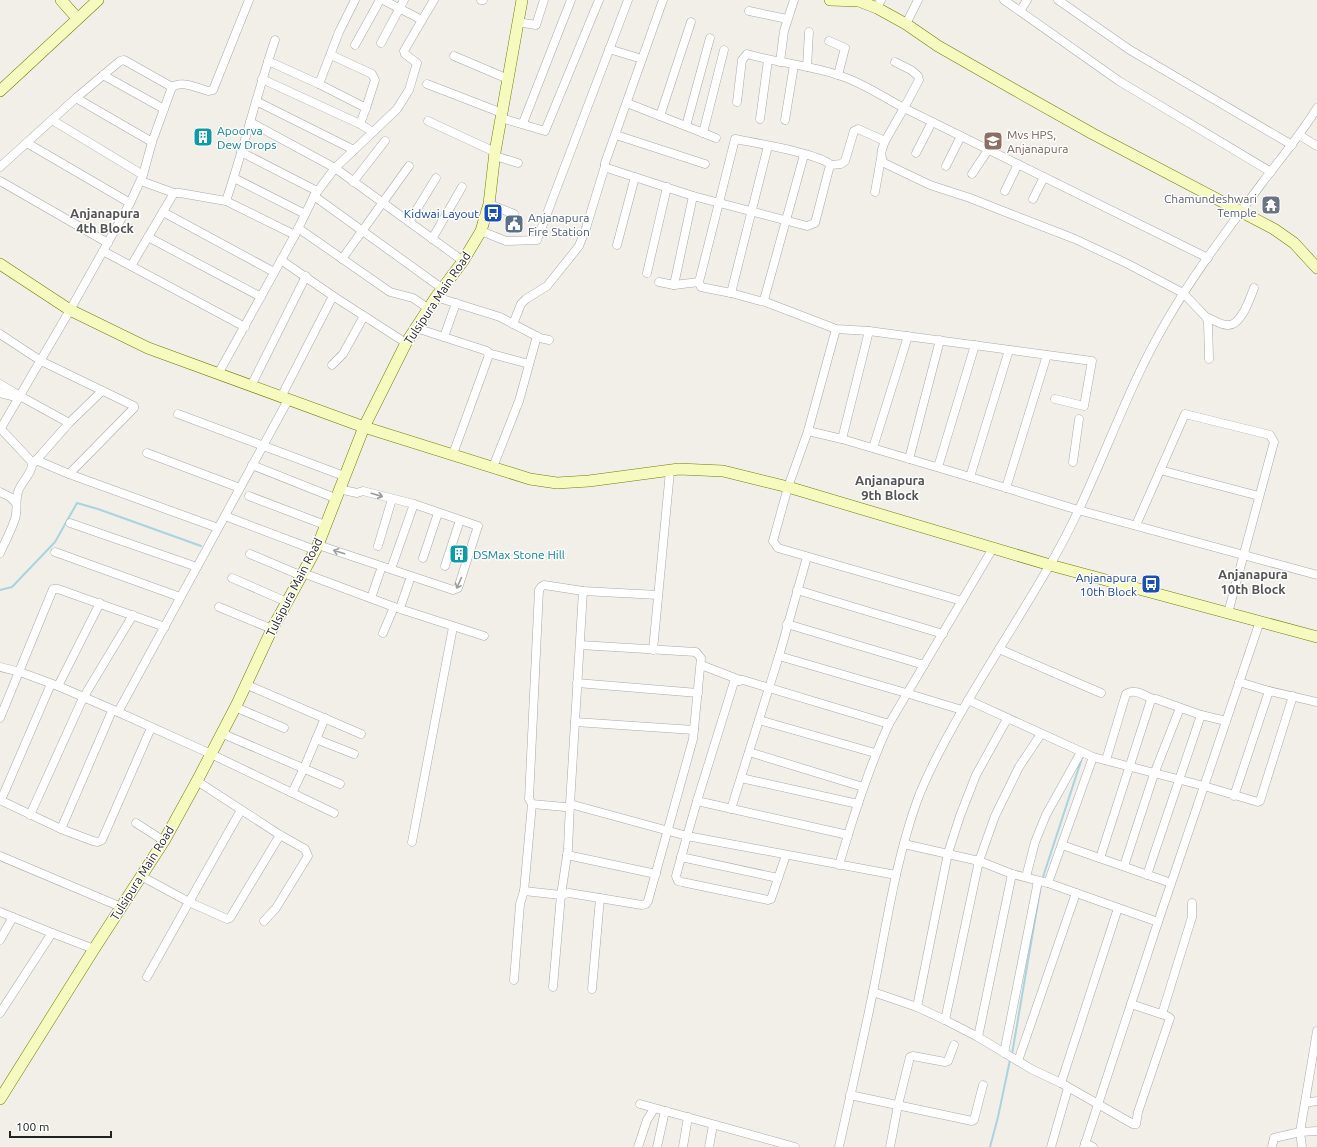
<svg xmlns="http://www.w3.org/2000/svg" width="1317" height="1147" font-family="Ubuntu,sans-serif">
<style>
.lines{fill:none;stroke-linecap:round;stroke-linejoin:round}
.stream{stroke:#aad3df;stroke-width:2}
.street-casing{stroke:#a9a9a9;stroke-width:9}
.secondary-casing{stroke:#707d05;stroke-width:12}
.street{stroke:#fff;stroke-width:8}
.secondary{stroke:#f7fabf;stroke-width:11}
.oneway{stroke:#9c9c9c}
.labels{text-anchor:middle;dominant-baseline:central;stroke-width:3;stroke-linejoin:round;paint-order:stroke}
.culture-label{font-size:12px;fill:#0d838f;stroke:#fff;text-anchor:start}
.education-label{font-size:12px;fill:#785e54;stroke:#fff;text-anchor:start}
.worship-label{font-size:12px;fill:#5b616d;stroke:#fff;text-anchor:end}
.transit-label{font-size:12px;fill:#164399;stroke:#fff;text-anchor:end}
.service-label{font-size:12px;fill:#4e5e75;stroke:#fff;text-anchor:start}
.street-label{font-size:12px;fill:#222;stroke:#fff}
.neighbourhood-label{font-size:13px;font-weight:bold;fill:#555;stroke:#fff}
</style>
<rect width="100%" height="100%" fill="#f2efe9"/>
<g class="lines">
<g class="stream">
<polyline points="0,590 12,587 55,542 77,503 98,509 201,546"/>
<polyline points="1042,880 1082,758"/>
<polyline points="1012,1054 1041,885"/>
<polyline points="990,1147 998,1117 1010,1060"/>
</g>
<g class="street-casing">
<g id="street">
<polyline points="481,0 483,0"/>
<path d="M663,0L605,163V166L607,168L693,196L807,226L815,223L829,169L831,165L841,164L845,161L854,131L858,129L885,141C882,149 879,155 884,163L930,185L970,198L1008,213L1075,239L1128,264L1183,293L1206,317L1208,321L1209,359"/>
<polyline points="1004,0 1119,81 1271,172"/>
<polyline points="1058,0 1130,50 1292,145"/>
<polyline points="877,8 881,0"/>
<polyline points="749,11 787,19"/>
<polyline points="1020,11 1027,0"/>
<polyline points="422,20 434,0"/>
<polyline points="517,22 536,25 544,0"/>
<polyline points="906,24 918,0"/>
<polyline points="829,41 845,48 838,75"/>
<polyline points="381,43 404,0"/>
<polyline points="355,45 380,0"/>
<polyline points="609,49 642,59"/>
<polyline points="331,55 372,74 375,80 366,108"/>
<polyline points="454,56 508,79"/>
<polyline points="268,61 319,84 366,108 360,124"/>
<polyline points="780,62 784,31 794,0"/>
<polyline points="895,62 911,70 918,76 919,80 904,108 1208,258"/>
<polyline points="807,67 809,32"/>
<polyline points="103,75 164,109"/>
<polyline points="319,84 339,32 355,0"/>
<polyline points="427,84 502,113"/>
<polyline points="76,98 152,142"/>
<polyline points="256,101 354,150"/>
<path d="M737,102L742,60L747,54C778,63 810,65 841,76C863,83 883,97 904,108L885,141"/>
<polyline points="627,103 716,138"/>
<polyline points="660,116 691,22"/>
<polyline points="501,118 545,131 599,0"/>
<polyline points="760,119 768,60"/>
<polyline points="52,120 143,175"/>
<polyline points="785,120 794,65"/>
<polyline points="428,121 495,152"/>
<polyline points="250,122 335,168 463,261"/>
<polyline points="523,123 571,0"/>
<polyline points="686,126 710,38"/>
<polyline points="373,132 397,109 409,90 417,63 405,54 404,51 422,20 383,0"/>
<polyline points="703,133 724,50"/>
<polyline points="616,135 705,164"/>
<polyline points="1299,135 1317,146"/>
<polyline points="27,143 130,203"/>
<polyline points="241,152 317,191"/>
<polyline points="916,153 932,122"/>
<path d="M804,155L764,300L760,301L731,293L701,287L699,282L735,139C755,143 818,153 831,165"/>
<polyline points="495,156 518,163"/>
<polyline points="946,166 961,136"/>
<polyline points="0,167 76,98 120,61 124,60 172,87"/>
<polyline points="972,174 988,150"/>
<polyline points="234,178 305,214"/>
<polyline points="0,181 108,243"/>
<path d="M141,181L174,193H180L226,201C244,148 257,93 275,40"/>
<polyline points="353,182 385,141"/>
<polyline points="1005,191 1018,164"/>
<polyline points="875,192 881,158"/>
<polyline points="314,196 443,289"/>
<polyline points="1033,199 1044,177"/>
<polyline points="226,201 295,235"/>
<polyline points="489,204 514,214"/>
<polyline points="163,212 274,272"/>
<polyline points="409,222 436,178"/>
<polyline points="298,228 390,292 413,298 429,309"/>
<polyline points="481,231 506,241 537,240 628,0"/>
<polyline points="148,237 261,297"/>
<polyline points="432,239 462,187"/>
<polyline points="617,245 635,177"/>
<polyline points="103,251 245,327"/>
<polyline points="342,259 409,166"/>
<polyline points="281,260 333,296 406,343"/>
<polyline points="131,266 174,193"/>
<polyline points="647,273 667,187"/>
<polyline points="659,282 674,285 699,282"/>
<polyline points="674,285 693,196"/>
<polyline points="731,293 768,146"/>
<polyline points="436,297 500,317 540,338 549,340"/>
<polyline points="763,301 836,329 869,331 1092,361 1084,406 1055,399"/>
<path d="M1206,317C1212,319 1221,325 1227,325C1241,327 1250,298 1254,288"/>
<polyline points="513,324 521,304 526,299 547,286 579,246 586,228 605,166"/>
<polyline points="416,328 487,351 489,355 453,454"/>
<polyline points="836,329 808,431 788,487 773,541 778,548 962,601"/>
<polyline points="0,334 41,361 134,406 134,408 69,474 218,528"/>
<polyline points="444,337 456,303"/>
<polyline points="488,353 529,364"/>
<polyline points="332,365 343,354 364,316"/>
<polyline points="218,374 295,235 314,196 335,168 373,132 360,124 262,79"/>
<polyline points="0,384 20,396 69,423"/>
<polyline points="251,386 306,276"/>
<polyline points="0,393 19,398"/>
<polyline points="281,397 333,296"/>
<polyline points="178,414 344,476"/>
<polyline points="0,428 31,461 32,465"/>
<path d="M1,428L70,310L130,203L143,175L152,142L172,87C182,80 197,88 208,91L213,90L249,0"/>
<polyline points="808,431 842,439 970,477 1078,510 1317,575"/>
<polyline points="842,439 869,331"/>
<polyline points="873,448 908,336"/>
<polyline points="147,453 240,488"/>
<polyline points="909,459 940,340"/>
<polyline points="36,460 69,474"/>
<polyline points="1073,462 1079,419"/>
<polyline points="252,465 335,498"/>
<polyline points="493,467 519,401 537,336"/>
<polyline points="938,467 975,345"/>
<polyline points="1160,470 1259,496"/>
<polyline points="970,477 1009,350"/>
<polyline points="1006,488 1047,355"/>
<polyline points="0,492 10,497 16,503"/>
<polyline points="249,496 325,525"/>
<polyline points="225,516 315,550"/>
<polyline points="70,523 197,567"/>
<polyline points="1136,525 1185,414 1270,435 1274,442 1228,613"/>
<polyline points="318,545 453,590 458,588 478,526 414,504 363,491 357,493 339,489"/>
<polyline points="378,546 392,499"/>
<polyline points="55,552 180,597"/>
<path d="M0,553C5,542 11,531 15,519C18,510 15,501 18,492C21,482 31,475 32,465L69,423L102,391"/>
<polyline points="250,554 302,576"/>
<polyline points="423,558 438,513"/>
<polyline points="445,566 460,520"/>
<polyline points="391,569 414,504"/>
<polyline points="303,573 394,607 484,636"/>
<polyline points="232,578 287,602"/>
<polyline points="797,590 943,634"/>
<polyline points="658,595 583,591 544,585 541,587 539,590 529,799 532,804 565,807 568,807 570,804 687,836 676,876 678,881 682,882 768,900 771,899 786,855"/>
<polyline points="371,598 380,572"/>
<polyline points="219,607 272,629"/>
<polyline points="400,608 409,582"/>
<polyline points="787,624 924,665"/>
<polyline points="383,633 394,607"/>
<polyline points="999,649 1101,693"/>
<polyline points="653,650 670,471"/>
<polyline points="779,656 906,693 962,710"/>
<polyline points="701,665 740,680"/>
<polyline points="0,667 20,672 58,686 118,712 211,754 334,813"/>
<polyline points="1239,682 1269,691 1317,702"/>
<polyline points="577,683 698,693"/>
<polyline points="245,684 361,734"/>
<polyline points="58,686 100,603"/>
<polyline points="968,700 1093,757 1204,786 1258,802 1260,801 1293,696"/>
<polyline points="235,707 284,728"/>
<polyline points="118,712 288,400"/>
<polyline points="0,718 53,589 58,589 165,627"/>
<polyline points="759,720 875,753"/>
<polyline points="575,722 694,730"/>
<polyline points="889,724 743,680 734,682 697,801 687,836 896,875"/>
<polyline points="221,733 340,784"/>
<polyline points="316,739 354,754"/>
<polyline points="749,752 863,787"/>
<path d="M1106,760L1126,694C1135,688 1145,696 1153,699"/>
<polyline points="741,778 858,804"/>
<polyline points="197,781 280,835 305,849 308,856 276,908 264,921"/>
<polyline points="292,793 304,768 325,718"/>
<polyline points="1234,796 1269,691"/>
<polyline points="0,800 61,829 112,711"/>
<polyline points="1,800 51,684"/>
<polyline points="697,801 848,835"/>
<polyline points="731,809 779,656 807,557"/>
<polyline points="30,815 83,698 133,615"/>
<polyline points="136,823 164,841"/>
<polyline points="61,829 93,841 98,842 102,840 151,728"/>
<polyline points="412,842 453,627"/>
<polyline points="904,844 979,861 1012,874 1048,883 1158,922"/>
<polyline points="1062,845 1171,883"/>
<polyline points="567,855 656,874"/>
<polyline points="0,856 121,907"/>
<polyline points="681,857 778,878"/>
<polyline points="1100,858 1151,700 1156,699 1201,715 1226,721"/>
<path d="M839,865C853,817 868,769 889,724L993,548"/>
<polyline points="1124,866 1154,774 1180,708"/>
<polyline points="1147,875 1201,715"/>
<polyline points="141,876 189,902 241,810"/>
<polyline points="1026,877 1035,842 1046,815 1081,752"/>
<polyline points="1048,883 1093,757"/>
<polyline points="524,891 561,895 569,893 642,905 646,904 648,901 693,739 701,658 696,652 580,645"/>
<polyline points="0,912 52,933"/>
<polyline points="0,940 13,917"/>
<polyline points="147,977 189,902 227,919 230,918 280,835"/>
<polyline points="514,980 520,904 524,891 532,804"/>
<polyline points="553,987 561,895 568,849 570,804 583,591"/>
<polyline points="592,989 600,898"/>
<polyline points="873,992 917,1007 945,1020 978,1037 1033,1070 1061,1083 1133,1124 1136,1124 1138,1112 1170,1018 1167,1016 1131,1004"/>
<polyline points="917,1007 948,853 960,816 976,775 1007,719"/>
<polyline points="0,1013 52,933 94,949"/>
<polyline points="1162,1014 1192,917 1192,903"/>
<polyline points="945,1020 979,861 995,816 1019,767 1041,734"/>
<polyline points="1317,1031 1300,1132 1317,1131"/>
<polyline points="978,1037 1012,874"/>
<polyline points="1004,1053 1038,881"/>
<polyline points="1018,1061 1076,893"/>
<polyline points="1061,1083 1118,908"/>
<polyline points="850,1095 972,1121 974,1120 983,1085"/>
<polyline points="1305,1103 1317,1101"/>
<polyline points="640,1104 795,1147"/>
<polyline points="1085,1143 1093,1147"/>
<polyline points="638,1147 647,1120 654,1109"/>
<polyline points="657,1147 665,1111"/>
<polyline points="683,1147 688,1117"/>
<polyline points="709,1147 713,1125"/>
<path d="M839,1147C851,1092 864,1037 875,982C887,921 896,860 917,801C927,774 941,748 955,723C985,670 1018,620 1048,568C1095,490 1120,400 1166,322C1194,273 1229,228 1262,183C1281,158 1301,134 1317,108"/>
<polyline points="890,1147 898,1105 910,1057 913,1056 945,1062 948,1061 954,1045"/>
<polyline points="1051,1147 1068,1088"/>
<polyline points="1084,1147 1158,922 1260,621"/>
<polyline points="1272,1147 1274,1138 1300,1132 1302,1147"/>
</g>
</g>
<g class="secondary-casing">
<g id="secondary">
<polyline points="61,0 77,18"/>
<polyline points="830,0 859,1 877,8 906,24 938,46 1015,90 1093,134 1274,229 1294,243 1317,268"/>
<polyline points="0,91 98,0"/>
<polyline points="0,264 70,310 148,348 364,427 530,479 557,483 589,481 679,469 723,471 788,487 1050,565 1317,637"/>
<polyline points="0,1099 94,949 164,841 197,781 237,704 272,629 303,573 318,545 364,427 406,343 436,297 463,261 481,231 489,204 495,152 522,0"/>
</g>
</g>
<use href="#street" class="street"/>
<use href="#secondary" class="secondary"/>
</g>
<defs><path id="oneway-shaft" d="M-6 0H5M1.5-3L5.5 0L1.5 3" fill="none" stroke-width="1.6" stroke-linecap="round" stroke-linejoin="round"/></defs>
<g class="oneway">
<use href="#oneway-shaft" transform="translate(377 495) rotate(16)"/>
<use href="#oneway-shaft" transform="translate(339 552) rotate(-162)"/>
<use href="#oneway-shaft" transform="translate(459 583) rotate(114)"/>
</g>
<defs>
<g id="building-square" transform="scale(1)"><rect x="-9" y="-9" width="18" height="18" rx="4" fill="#0f9aa8" stroke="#fff"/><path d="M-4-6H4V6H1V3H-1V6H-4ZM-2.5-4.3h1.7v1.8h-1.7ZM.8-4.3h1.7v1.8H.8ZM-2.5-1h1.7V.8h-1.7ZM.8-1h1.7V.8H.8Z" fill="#fff"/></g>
<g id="school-square" transform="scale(1)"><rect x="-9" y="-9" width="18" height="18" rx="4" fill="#8d6e63" stroke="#fff"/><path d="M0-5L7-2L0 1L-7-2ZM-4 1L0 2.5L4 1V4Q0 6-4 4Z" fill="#fff"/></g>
<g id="temple-square" transform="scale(1)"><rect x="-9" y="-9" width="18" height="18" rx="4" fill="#6b7280" stroke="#fff"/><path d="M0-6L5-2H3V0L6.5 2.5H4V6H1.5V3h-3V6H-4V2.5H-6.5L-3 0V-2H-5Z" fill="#fff"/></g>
<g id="bus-square" transform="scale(1)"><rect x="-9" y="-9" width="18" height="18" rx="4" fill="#1a4fb4" stroke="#fff"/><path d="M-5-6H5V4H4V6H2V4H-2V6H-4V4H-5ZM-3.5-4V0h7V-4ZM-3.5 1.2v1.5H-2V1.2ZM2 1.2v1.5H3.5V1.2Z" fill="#fff"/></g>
<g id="civic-square" transform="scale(1)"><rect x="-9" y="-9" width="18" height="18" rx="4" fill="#5c6f8a" stroke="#fff"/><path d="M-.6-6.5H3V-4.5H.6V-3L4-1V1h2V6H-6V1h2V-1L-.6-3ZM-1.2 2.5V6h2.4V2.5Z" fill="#fff"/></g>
</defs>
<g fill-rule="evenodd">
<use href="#building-square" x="203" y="137"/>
<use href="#school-square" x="993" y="141"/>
<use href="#temple-square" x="1271" y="205"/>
<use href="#bus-square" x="493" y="213"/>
<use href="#civic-square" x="514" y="224"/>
<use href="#building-square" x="459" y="554"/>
<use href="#bus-square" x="1151" y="584"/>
</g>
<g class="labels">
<g class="culture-label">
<text x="217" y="130">Apoorva<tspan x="217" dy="14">Dew Drops</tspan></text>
<text x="473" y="554">DSMax Stone Hill</text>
</g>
<g class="education-label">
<text x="1007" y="134">Mvs HPS,<tspan x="1007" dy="14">Anjanapura</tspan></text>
</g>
<g class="worship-label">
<text x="1257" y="198">Chamundeshwari<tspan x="1257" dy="14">Temple</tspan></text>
</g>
<g class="transit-label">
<text x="479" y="213">Kidwai Layout</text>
<text x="1137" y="577">Anjanapura<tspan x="1137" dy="14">10th Block</tspan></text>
</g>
<g class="service-label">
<text x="528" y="217">Anjanapura<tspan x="528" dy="14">Fire Station</tspan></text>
</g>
<g class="street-label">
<text transform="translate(437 298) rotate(-56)">Tulsipura Main Road</text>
<text transform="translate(294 587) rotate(-63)">Tulsipura Main Road</text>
<text transform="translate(142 873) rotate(-58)">Tulsipura Main Road</text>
</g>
<g class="neighbourhood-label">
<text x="105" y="213">Anjanapura<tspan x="105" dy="15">4th Block</tspan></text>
<text x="890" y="480">Anjanapura<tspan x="890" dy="15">9th Block</tspan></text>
<text x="1253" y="574">Anjanapura<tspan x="1253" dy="15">10th Block</tspan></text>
</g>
</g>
<path d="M10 1131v6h101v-6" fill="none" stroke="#222222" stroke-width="2"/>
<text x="16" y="1131" font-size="12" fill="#222222" stroke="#ffffff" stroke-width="3" paint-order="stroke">100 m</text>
</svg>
